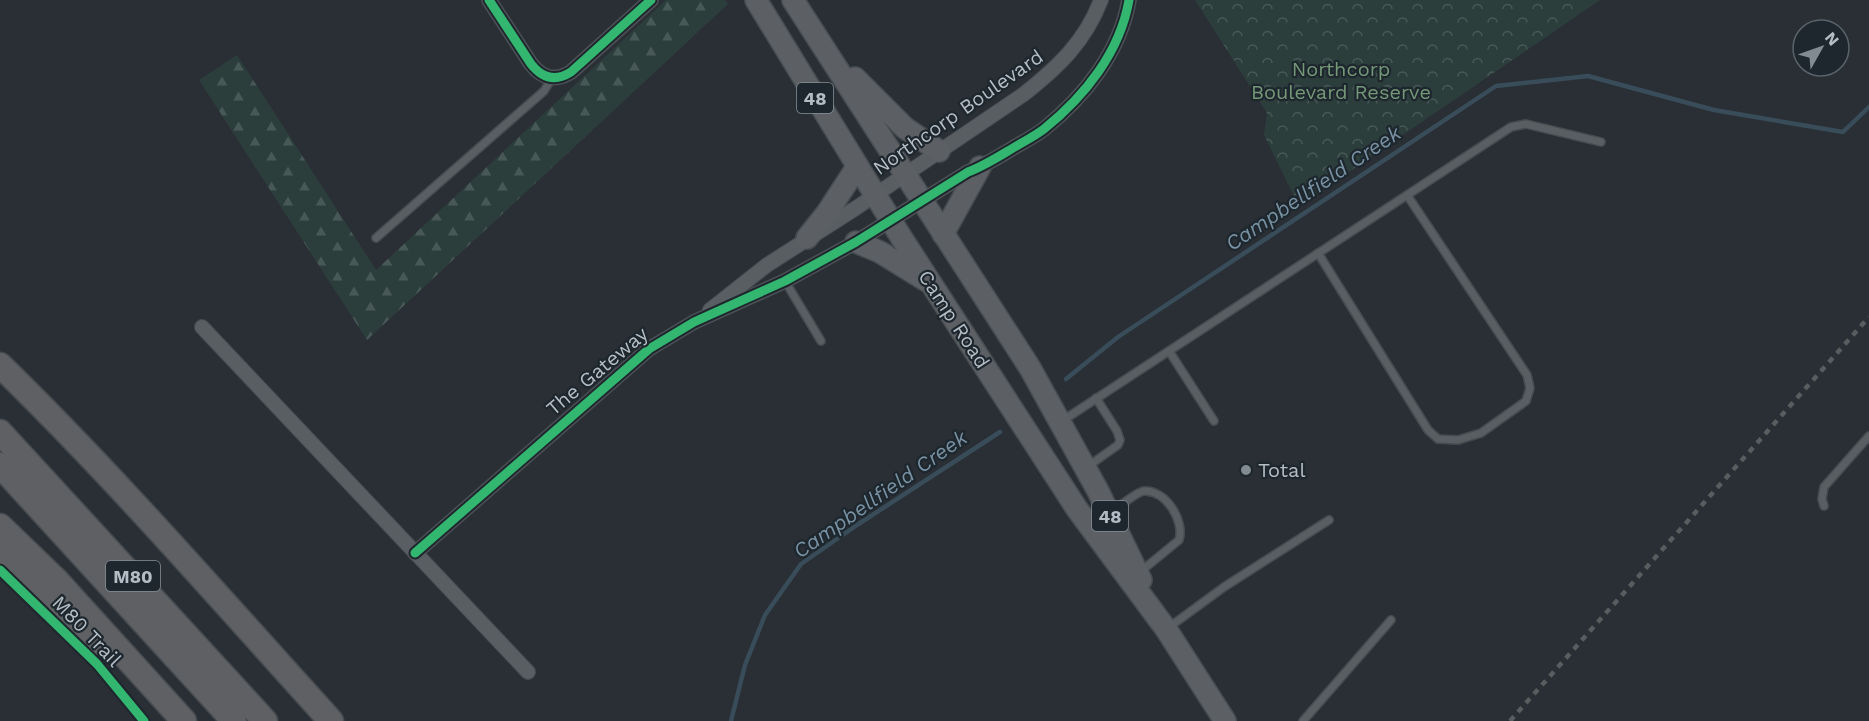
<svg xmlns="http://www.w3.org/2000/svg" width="1869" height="721" font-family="'Work Sans',sans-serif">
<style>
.forest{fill:url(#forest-firs)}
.park{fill:url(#park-crowns)}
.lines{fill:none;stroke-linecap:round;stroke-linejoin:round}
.stream{stroke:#394c59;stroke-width:4.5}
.service-casing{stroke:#474b4f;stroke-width:10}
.minor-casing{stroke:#474b4f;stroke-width:16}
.primary-casing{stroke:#474c51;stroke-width:24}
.motorway-casing{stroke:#464b50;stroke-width:27}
.service{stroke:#595e63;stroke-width:7}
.minor{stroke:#595e63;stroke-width:14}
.primary{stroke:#5c6064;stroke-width:21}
.motorway{stroke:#5e6063;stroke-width:24}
.rail{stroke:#585d60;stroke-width:4.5;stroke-dasharray:6 6;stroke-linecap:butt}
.cycleway-casing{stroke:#1e272e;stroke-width:13}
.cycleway{stroke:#33b770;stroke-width:9}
.poi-dot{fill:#838b92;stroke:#1e272e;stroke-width:2}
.labels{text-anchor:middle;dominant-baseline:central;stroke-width:4.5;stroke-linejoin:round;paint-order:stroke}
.shield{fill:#1e272e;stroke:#879098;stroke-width:1.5}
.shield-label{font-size:18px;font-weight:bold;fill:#b4bdc5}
.park-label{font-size:20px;fill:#759878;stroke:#1e272e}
.street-label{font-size:20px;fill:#b4bdc5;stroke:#1e272e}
.poi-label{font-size:20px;fill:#b4bdc5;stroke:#1e272e;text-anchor:start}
.water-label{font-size:21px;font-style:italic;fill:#7892a4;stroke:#1e272e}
</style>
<defs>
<pattern id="forest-firs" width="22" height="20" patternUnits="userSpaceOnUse" patternTransform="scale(1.5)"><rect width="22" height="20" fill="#2c3e3c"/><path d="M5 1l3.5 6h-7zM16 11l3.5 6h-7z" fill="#485857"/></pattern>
<pattern id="park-crowns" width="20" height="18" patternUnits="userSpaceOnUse" patternTransform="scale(1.5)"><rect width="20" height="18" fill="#2c3e3c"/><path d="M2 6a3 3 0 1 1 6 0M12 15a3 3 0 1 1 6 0" fill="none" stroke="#485857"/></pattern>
</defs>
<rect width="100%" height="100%" fill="#292f34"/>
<polygon class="forest" points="666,0 725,0 728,4 367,340 199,80 237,55 376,270"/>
<polygon class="park" points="1195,0 1600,0 1299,206 1264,135 1267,113"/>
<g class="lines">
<g class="stream">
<polyline points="1066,379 1118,337 1496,86 1588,76 1714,110 1843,132 1869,107"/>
<polyline points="731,721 745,665 765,615 801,564 857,525 1000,432"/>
</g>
<g class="service-casing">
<g id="service">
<polyline points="376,238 544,91 552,78"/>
<polyline points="1318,253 1428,430 1438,439 1458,440 1481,433 1526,401 1530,388 1527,375 1407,195"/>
<polyline points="785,281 821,341"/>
<polyline points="1169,351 1214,421"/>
<polyline points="1062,421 1511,127 1526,124 1601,142"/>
<polyline points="1087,467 1118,445 1120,440 1117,431 1096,398"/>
<polyline points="1824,506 1822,499 1824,487 1869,436"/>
<path d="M1112,512C1119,507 1136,492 1144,491C1166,490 1185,521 1179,540L1140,572"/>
<polyline points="1168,628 1224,587 1329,520"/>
<polyline points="1303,721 1391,620"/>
</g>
</g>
<g class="minor-casing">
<g id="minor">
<path d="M489,0L531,64C542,78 555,82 571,72L651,0"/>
<path d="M710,310L767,265L856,208L1024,94C1058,67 1085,42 1101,0"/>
<polyline points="202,327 528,672"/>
<path d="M415,553L649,349L694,322L785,281L856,242L968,172C984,166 998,157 1013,148C1023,142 1035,136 1044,129C1085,96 1120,52 1129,0"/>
</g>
</g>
<g class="primary-casing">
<g id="primary">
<polyline points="756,0 901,237 1077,509 1166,629 1225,721"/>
<polyline points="793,0 1030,368 1098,491 1141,580"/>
<polyline points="855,78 905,128 939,151"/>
<polyline points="943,234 980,167"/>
<polyline points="807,238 827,213 857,167"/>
<polyline points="856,242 880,252 927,281"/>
</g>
</g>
<g class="motorway-casing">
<g id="motorway">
<path d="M0,365C116,478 222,601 331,721"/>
<polyline points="0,432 265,721"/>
<polyline points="0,465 234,721"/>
<polyline points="0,526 58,582 184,721"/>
<polyline points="0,553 93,644"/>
</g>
</g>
<use href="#service" class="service"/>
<use href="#minor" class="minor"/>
<use href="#primary" class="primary"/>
<use href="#motorway" class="motorway"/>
<polyline class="rail" points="1510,721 1869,317"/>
<g class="cycleway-casing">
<g id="cycleway">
<path d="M489,0L531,64C542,78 555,82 571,72L651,0"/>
<path d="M415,553L649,349L694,322L785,281L856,242L968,172C984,166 998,157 1013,148C1023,142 1035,136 1044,129C1085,96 1120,52 1129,0"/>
<polyline points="0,570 97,664 144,721"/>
</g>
</g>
<use href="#cycleway" class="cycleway"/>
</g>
<circle class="poi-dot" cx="1246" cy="470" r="6"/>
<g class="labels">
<g class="shield">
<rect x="797" y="83" width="36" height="30" rx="4.5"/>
<rect x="1092" y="501" width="36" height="30" rx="4.5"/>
<rect x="106" y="561" width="54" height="30" rx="4.5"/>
</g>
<g class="shield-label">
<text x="815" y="98">48</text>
<text x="1110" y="516">48</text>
<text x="133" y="576">M80</text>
</g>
<g class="park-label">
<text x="1341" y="69">Northcorp<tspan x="1341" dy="23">Boulevard Reserve</tspan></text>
</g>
<g class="street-label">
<text transform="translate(958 112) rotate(-35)">Northcorp Boulevard</text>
<text transform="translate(954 319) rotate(57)">Camp Road</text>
<text transform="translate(597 371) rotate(-40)">The Gateway</text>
<text transform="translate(87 631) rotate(46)">M80 Trail</text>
</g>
<g class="poi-label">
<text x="1258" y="470">Total</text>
</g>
<g class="water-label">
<text transform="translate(1313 188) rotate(-34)">Campbellfield Creek</text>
<text transform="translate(880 494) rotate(-35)">Campbellfield Creek</text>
</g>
</g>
<g transform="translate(1821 48) rotate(50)"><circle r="28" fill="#1e272e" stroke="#5a636a" stroke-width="1.5"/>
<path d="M0-4.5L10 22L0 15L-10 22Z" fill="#838b92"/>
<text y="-9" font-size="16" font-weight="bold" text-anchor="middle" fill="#b4bdc5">N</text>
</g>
</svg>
